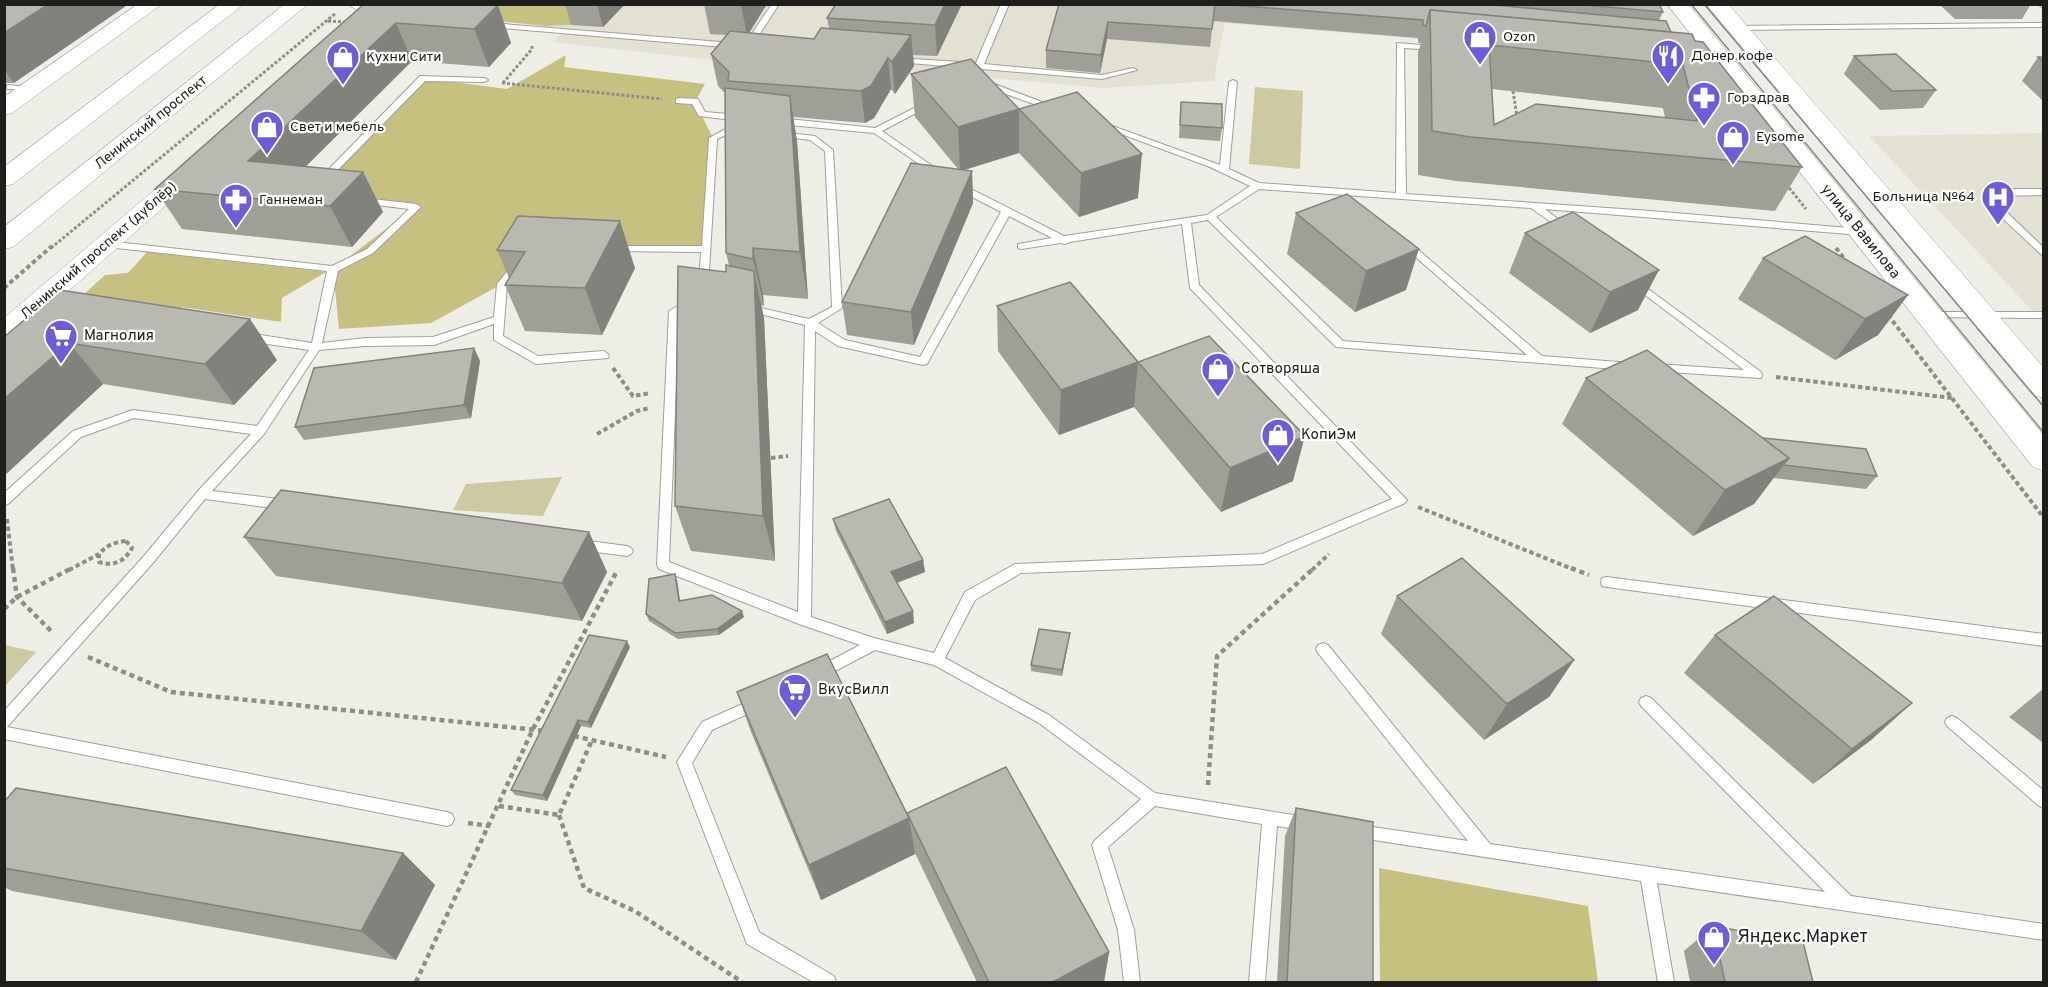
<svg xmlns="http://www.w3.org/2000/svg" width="2048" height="987" font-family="Overpass,sans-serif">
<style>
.built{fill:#e2e1d2}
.green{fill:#cdc9a0}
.forest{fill:#c7c181}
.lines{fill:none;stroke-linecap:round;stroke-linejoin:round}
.service-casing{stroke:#a09f98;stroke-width:2}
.minor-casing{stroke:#a09f98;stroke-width:1}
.tertiary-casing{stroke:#a09f98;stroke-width:1}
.secondary-casing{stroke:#a09f98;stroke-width:1}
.primary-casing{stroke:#a09f98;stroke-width:1}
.path-far2{stroke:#8e8e88;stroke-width:3;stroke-dasharray:3 2;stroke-linecap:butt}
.path-far1{stroke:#8e8e88;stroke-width:4;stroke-dasharray:4.5 3;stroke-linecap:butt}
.path{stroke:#8e8e88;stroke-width:4.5;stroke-dasharray:5 4;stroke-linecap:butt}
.service{fill:#fff;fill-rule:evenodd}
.minor{fill:#fff;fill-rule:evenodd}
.tertiary{fill:#fff;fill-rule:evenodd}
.secondary{fill:#fff;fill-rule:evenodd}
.primary{fill:#fff;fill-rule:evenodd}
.tram{stroke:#888883;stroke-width:1.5}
.wall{fill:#9f9f98;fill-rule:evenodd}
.shaded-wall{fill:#82827c}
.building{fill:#b9b9b1;stroke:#82827c;stroke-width:1.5;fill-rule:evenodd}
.labels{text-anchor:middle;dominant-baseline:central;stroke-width:4.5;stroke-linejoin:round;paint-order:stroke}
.far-poi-label{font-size:14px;fill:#1e1e1b;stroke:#fffffe;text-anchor:start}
.far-street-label{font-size:14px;fill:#1e1e1b;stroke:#fffffe}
.street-label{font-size:15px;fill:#1e1e1b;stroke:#fffffe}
.poi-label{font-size:15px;fill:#1e1e1b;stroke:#fffffe;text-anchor:start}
.near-poi-label{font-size:18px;fill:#1e1e1b;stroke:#fffffe;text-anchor:start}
</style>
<rect width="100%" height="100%" fill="#eeeee6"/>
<g class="built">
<polygon points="403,4 1645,4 1666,59 1225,23 1216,66 1215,81 1103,88 913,71 897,91 742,63 553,42 566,29 396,10"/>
<polygon points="2043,133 2043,322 1869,136"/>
</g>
<g class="green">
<polygon points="1255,87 1303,91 1300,169 1249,164"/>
<polygon points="562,477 543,516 453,510 466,484"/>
<polygon points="5,645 36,652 5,686 4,645"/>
</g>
<g class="forest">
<polygon points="403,4 589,5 571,25 546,26 396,10"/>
<polygon points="566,55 564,67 705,84 695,102 713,138 706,249 531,248 502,284 431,323 339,329 333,269 415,207 309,194 423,78 507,89"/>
<polygon points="147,252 326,272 282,298 281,322 182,307 168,319 71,306 105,275 128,273"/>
<polygon points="1379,868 1588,906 1598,982 1380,982"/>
</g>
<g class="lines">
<g class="service-casing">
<g id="service">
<polygon points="772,4 779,4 750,49 747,49 491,27 487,25 491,23 745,44"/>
<polygon points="1001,4 1009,4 984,64 1102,75 1133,68 1137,70 1102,79 897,62 893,60 897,58 976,63"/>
<polygon points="2038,4 2044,4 2044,9"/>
<polygon points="2044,23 2044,27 1736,30 1732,28 1736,26"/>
<path d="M1397,43L1434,46L1438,48L1434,50L1404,48L1406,194L1651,211L1861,229L1866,232L1861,235L1545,209L1568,227L1570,229L1565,232L1531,208L1259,189L1216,217L1343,341L1527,355L1402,245L1400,243L1405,240L1408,241L1542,356L1632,363L1633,366L1628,370L1336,347L1208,220L1191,223L1199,285L1407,500L1405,503L1263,564L1021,573L975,600L945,658L1049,715L1155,793L1306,817L1311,819L1314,824L1311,829L1306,831L1277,826L1265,982H1249L1262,824L1155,806L1108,847L1134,930L1140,982H1124L1118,930L1092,845L1095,840L1141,799L1039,723L934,665L875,650L820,679L815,677L813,673L815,669L860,645L799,624L659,569L657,565L669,311L688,300H696L697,302L679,313L669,562L798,612L805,325L744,310L743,308L748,305L809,319L832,307L825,151L810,140L778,136V132L815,136L833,150L842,308L818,323L845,340L920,357L1001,212L955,188V184H961L1064,236L1207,215L1250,186L1210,167L1100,126L1107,124L1220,165L1229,82L1233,80L1237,82L1229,169L1259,183L1396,193ZM1009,216L1052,238L1018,244V248L1021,249L1061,243L1065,244L1070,242L1182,224L1190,288L1392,499L1262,554L1015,564L965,592L934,653L874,638L811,617L815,331L838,346L923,365L927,364Z"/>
<polygon points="420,76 484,78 488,80 484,82 425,81 326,182 320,182 320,178"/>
<polygon points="983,82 989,82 1058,108 1051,110 983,86"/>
<polygon points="7,85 31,87 35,89 31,91 10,89 7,89"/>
<polygon points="679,98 698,99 705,112 740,115 744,118 740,121 699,116 692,104 676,103 676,99"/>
<polygon points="924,103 931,105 882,131 941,172 941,176 938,177 874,133 779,124 775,121 779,118 875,128"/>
<polygon points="733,125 744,129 740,132 734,131 717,139 708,288 700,288 699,286 701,252 611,251 611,247 614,246 702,246 709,138"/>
<polygon points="1997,189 2044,189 2044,195 1993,196 1994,200 2044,248 2044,257 1984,201 1985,193"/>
<polygon points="363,198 416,204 421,207 373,253 338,271 322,343 365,338 433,337 494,317 497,284 514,263 518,262 523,265 507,285 503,336 538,356 604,351 609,355 608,358 536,364 494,340 494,324 434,345 365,346 319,350 264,434 212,491 287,500 291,502 293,505 291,508 287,510 205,499 152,564 7,727 447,812 452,814 454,819 452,824 447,826 4,739 4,711 144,556 198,491 251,434 134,418 81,437 8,504 4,505 4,493 73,431 133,410 257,426 309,350 248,341 243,337 248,333 312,343 327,271 107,247 102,244 107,241 332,266 367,249 409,209 360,203 360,199"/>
<polygon points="1636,280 1761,372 1762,375 1761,378 1653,371 1652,368 1653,365 1657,364 1744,370 1632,285 1632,281"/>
<polygon points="1929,312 2044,312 2044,318 1925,317 1924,315 1925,313"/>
<polygon points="581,540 627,546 631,548 633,551 631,554 627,556 581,550 577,548 575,545 577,542"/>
<polygon points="1607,577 2044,634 2044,646 1607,587 1602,586 1601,582 1602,578"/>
<polygon points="1323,643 1328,645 1490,844 1825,892 1641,706 1639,702 1641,698 1646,696 1651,698 1851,896 2044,924 2044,940 1657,883 1674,982 1658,982 1641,881 1354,837 1351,832 1354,827 1359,825 1468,841 1318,653 1316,649 1318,645"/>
<polygon points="758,697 763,699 765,703 763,707 712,730 692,763 759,932 834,976 836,982 813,982 747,944 677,762 702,722"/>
<polygon points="1952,716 1957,718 2044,791 2044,808 2039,806 1947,726 1945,722 1947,718"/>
</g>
</g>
<g class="minor-casing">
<polygon id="minor" points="346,4 368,4 382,13 374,18"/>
</g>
<g class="tertiary-casing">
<g id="tertiary">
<polygon points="138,4 162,4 12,113 4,115 4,97"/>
<polygon points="192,163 200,165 204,170 200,175 14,339 4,342 4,318 184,165"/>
</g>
</g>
<g class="secondary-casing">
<g id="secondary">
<polygon points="1667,4 1688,4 2044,436 2044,471 2033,467"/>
<polygon points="1706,4 1728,4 2044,368 2044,398 2033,395"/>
</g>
</g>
<g class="primary-casing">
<g id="primary">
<polygon points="220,4 244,4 13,184 4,186 4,167"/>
<polygon points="285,4 308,4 13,247 4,249 4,227"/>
</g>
</g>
<g class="path-far2">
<polyline points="328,21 345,22"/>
<polyline points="502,83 662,99"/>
<polyline points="503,83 532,49 532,46"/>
<polyline points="1513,91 1517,117"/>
<polyline points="1786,184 1806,209"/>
<polyline points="51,248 336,13"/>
</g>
<g class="path-far1">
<polyline points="1836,248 1846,261"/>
<polyline points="4,288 52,246"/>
<polyline points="1888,315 2044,518"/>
<polyline points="613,368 633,396 651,393"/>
<polyline points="1776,377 1952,398"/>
<polyline points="597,434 637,411 650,408"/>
<polyline points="771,458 788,456"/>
<polyline points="1418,507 1575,570"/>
<polyline points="7,519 13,570"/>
<path d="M126,541L132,548C125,561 114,567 99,562V554C107,545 115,542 126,541Z"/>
<polyline points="69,570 99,554"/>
<polyline points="1312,570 1329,554"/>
</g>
<g class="path">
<polyline points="13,568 17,597 53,633"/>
<polyline points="1571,568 1589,575"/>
<polyline points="4,609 17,597 72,568"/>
<polyline points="88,657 171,692 546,731"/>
<polyline points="574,736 666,757"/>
<polyline points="1208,785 1217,656 1314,568"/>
<polyline points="499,806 559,815 592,740"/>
<polyline points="559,815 584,888 635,911 742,982"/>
<polyline points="468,823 490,826"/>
<polyline points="416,982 533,729 617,571"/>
</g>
<use href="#service" class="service"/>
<use href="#minor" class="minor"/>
<use href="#tertiary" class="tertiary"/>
<use href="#secondary" class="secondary"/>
<use href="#primary" class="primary"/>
<g class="tram">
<polyline points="1691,4 2044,433"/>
<polyline points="1704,4 2044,407"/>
</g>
</g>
<g class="wall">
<polygon points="4,4 14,83 5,83 4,90"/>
<polygon points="364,4 493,4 511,43 489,67 412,61 306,166 363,172 383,212 352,247 182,229 155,189"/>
<polygon points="565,4 625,4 603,27 571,25"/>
<polygon points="704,4 767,4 749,33 814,39 829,28 827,18 962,4 937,56 913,55 914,66 895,94 891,89 874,118 865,123 793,117 797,141 808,299 763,295 764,306 761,305 764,318 775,561 691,551 675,506 726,272 729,265 726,253 725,93 718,86 711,54 727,35 710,34"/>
<path d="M1059,4H1659L1663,12L1659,20L1671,32L1695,41L1802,167L1775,211L1456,181L1418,175V52L1421,43H1418V38L1213,21L1210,47L1107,39L1100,73L1046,68V50ZM1492,89L1663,108L1665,118L1494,125Z"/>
<polygon points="1939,4 2031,4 2022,19 1955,19"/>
<polygon points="1854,56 1936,90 1923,108 1880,110 1844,74"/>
<polygon points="2038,57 2043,57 2043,101 2022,81"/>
<polygon points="911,74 1019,109 1138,198 1079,217 1019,153 965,170 972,171 973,203 914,345 847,335 842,302 958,169 915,117"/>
<polygon points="1181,102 1222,128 1220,141 1179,138"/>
<polygon points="1296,213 1406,290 1355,312 1287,254"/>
<polygon points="518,216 635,268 602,335 525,331 505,285 509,278 497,250"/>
<polygon points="1525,233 1638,310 1590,333 1509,273"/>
<polygon points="1763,258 1908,295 1878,335 1835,360 1738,299"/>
<polygon points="997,306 1138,362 1293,481 1221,512 1134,407 1059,435 998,351"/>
<polygon points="4,337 277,360 234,405 103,384 4,476"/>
<polygon points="474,348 480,361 471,418 304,440 295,427"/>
<polygon points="1586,378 1763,438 1877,476 1866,489 1773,478 1754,504 1693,536 1562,424"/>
<polygon points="833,519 923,560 925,572 897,583 914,623 887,634 836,531"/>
<polygon points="589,532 607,572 582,621 276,576 244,537"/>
<polygon points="677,580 680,601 744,617 719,635 678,639 649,621 646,614"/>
<polygon points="1397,596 1574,660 1549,697 1484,740 1381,634"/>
<polygon points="1070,633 1062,676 1031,671 1031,665"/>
<polygon points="1715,635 1912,703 1871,740 1813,784 1684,673"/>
<polygon points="630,647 591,728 581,726 547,801 515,795 511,790"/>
<polygon points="2043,689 2043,743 2009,717"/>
<polygon points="737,692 908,816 907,813 1109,952 1104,982 977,982 914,851 915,854 821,900 751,732"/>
<polygon points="4,802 403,853 435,885 396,960 12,891 4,887"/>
<polygon points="1296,808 1373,982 1277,982 1285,836"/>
<polygon points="1713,926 1813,982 1690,982 1684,951"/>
</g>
<g class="shaded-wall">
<polygon points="49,4 129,4 14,83 4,70 4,33"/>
<polygon points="597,4 625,4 603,27"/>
<polygon points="741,4 767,4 747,36"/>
<polygon points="945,4 962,4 937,56 935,25"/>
<polygon points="498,5 511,43 489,67 474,29"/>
<polygon points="1108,22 1107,39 1100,73 1101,55"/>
<polygon points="396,23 412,61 271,201 248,161"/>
<polygon points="911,35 914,66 895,94 892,62"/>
<polygon points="888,58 891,89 874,118 865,123 861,91"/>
<polygon points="790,96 797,141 808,299 800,252"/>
<polygon points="1019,109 1019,153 960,171 958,127"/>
<polygon points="1142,154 1138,198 1079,217 1081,173"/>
<polygon points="972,171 973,203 914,345 911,312"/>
<polygon points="363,172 383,212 352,247 330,206"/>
<polygon points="620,221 635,268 602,335 585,288"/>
<polygon points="753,248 763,295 764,306 753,259"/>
<polygon points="1419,249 1406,290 1355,312 1366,271"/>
<polygon points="1659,270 1638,310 1590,333 1610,292"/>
<polygon points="754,271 764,318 775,561 763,516"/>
<polygon points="1908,295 1878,335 1835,360 1865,319"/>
<polygon points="250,319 277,360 234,405 205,364"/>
<polygon points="69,343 103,384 4,476 4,399"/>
<polygon points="474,348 480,361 471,418 464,405"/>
<polygon points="1138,362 1134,407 1059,435 1061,390"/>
<polygon points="1305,436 1293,481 1221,512 1230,468"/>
<polygon points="1789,458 1754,504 1693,536 1725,490"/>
<polygon points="589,532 607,572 582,621 562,583"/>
<polygon points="923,560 925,572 893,584 891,572"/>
<polygon points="675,574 677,580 681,608 679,601"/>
<polygon points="742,611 744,617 719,635 717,629"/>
<polygon points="913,611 914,623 887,634 885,622"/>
<polygon points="1070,633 1069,639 1062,676 1062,670"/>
<polygon points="627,641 630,647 591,728 588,722"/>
<polygon points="1574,660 1549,697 1484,740 1507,704"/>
<polygon points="1912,703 1871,740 1813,784 1852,749"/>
<polygon points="578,720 581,726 547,801 543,795"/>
<polygon points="909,818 915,854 821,900 809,865"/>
<polygon points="403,853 435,885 396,960 361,931"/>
<polygon points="1109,952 1104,982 1053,982"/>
</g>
<g class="building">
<polygon points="4,4 49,4 4,33"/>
<polygon points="364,4 498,5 474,29 396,23 248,161 363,172 330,206 155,189"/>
<polygon points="836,4 945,4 935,25 827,18"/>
<polygon points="1059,4 1215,4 1212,29 1108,22 1101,55 1046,50"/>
<polygon points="1218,4 1484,4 1666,21 1671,32 1430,10 1426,26 1423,25 1423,20"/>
<polygon points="1573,4 1659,4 1663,12"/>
<path d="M1430,10L1692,34L1695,41L1703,42L1802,167L1471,137L1432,131ZM1489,45L1683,65L1697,121L1536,104L1494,125Z"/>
<polygon points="821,28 911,35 892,62 888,58 871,86 861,91 728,81 729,72 711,54 730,31 814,39"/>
<polygon points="1896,54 1936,90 1892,91 1854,56"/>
<polygon points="2038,57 2043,57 2043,62"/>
<polygon points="971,59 1019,109 958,127 911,74"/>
<polygon points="725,88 790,96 800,252 753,248 753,259 726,253"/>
<polygon points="1077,92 1142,154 1081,173 1019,109"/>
<polygon points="1181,102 1222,104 1222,128 1180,125"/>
<polygon points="911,163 972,171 911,312 842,302"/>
<polygon points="1347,194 1419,249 1366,271 1296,213"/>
<polygon points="1573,212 1659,270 1610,292 1525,233"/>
<polygon points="518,216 620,221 585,288 505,285 525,252 497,250"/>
<polygon points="1805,236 1908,295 1865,319 1763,258"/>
<polygon points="726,265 754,271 763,516 675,506 678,266 726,272"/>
<polygon points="1070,282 1138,362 1061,390 997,306"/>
<polygon points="60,290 250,319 205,364 69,343 4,399 4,337"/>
<polygon points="1209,336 1305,436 1230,468 1138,362"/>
<polygon points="474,348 464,405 295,427 314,368"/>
<polygon points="1647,350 1789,458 1725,490 1586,378"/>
<polygon points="1763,438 1866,449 1877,476 1783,465 1789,458"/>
<polygon points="281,490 589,532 562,583 244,537"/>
<polygon points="889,499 923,560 891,572 913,611 885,622 833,519"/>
<polygon points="1462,558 1574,660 1507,704 1397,596"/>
<polygon points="675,574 679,601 712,595 742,611 717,629 675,633 646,614 649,579"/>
<polygon points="1774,596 1912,703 1852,749 1715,635"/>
<polygon points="1039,629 1070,633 1062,670 1031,665"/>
<polygon points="589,635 627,641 588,722 578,720 543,795 511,790"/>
<polygon points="827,654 909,818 809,865 737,692"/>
<polygon points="1006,767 1109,952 1053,982 989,982 907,813"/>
<polygon points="16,788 403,853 361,931 4,868 4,802"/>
<polygon points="1296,808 1373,822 1373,982 1287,982"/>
<polygon points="1713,926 1803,942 1813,982 1725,982"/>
</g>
<defs>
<g id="shop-pin" transform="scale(1.725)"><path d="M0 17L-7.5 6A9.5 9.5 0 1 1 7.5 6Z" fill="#6a5dd7" stroke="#fffffe"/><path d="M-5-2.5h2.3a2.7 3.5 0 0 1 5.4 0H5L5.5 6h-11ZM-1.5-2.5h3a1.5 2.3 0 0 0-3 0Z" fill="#fff"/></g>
<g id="restaurant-pin" transform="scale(1.725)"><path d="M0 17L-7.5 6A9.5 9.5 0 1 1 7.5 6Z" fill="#6a5dd7" stroke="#fffffe"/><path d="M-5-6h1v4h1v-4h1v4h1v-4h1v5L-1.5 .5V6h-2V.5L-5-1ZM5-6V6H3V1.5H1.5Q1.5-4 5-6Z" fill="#fff"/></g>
<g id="pharmacy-pin" transform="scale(1.725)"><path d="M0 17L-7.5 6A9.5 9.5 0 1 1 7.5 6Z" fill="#6a5dd7" stroke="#fffffe"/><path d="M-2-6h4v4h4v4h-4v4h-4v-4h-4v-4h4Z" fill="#fff"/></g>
<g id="hospital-pin" transform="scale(1.725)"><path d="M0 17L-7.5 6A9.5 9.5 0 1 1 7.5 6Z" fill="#6a5dd7" stroke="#fffffe"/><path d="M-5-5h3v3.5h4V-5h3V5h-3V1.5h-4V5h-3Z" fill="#fff"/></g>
<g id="supermarket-pin" transform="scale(1.725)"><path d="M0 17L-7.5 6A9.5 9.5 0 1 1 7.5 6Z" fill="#6a5dd7" stroke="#fffffe"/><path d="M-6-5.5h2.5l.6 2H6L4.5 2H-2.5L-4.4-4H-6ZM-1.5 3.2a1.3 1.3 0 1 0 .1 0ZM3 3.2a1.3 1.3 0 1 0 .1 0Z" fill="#fff"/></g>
</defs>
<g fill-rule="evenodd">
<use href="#shop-pin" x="1480" y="37"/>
<use href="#restaurant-pin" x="1668" y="56"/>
<use href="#shop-pin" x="343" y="57"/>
<use href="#pharmacy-pin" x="1704" y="98"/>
<use href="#shop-pin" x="267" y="127"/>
<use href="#shop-pin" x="1733" y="137"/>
<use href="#hospital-pin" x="1998" y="197"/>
<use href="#pharmacy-pin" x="236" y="200"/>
<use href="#supermarket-pin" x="61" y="336"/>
<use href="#shop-pin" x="1218" y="369"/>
<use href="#shop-pin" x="1278" y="435"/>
<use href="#supermarket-pin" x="795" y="690"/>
<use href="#shop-pin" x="1714" y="937"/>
</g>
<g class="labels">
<g class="far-poi-label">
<text x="1503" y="37">Ozon</text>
<text x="1691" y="56">Донер кофе</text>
<text x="366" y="57">Кухни Сити</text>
<text x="1727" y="98">Горздрав</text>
<text x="290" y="127">Свет и мебель</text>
<text x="1756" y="137">Eysome</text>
<text x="1975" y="197" text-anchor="end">Больница №64</text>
<text x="259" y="200">Ганнеман</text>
</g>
<g class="far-street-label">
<text transform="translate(151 123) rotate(-39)">Ленинский проспект</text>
<text transform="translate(99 251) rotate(-41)">Ленинский проспект (дублёр)</text>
</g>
<g class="street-label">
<text transform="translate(1860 232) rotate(51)">улица Вавилова</text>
</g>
<g class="poi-label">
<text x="84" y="336">Магнолия</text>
<text x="1241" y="369">Сотворяша</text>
<text x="1301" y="435">КопиЭм</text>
<text x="818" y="690">ВкусВилл</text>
</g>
<g class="near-poi-label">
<text x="1737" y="937">Яндекс.Маркет</text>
</g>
</g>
<rect width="2048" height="987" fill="none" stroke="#1e1e1b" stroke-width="12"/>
</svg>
